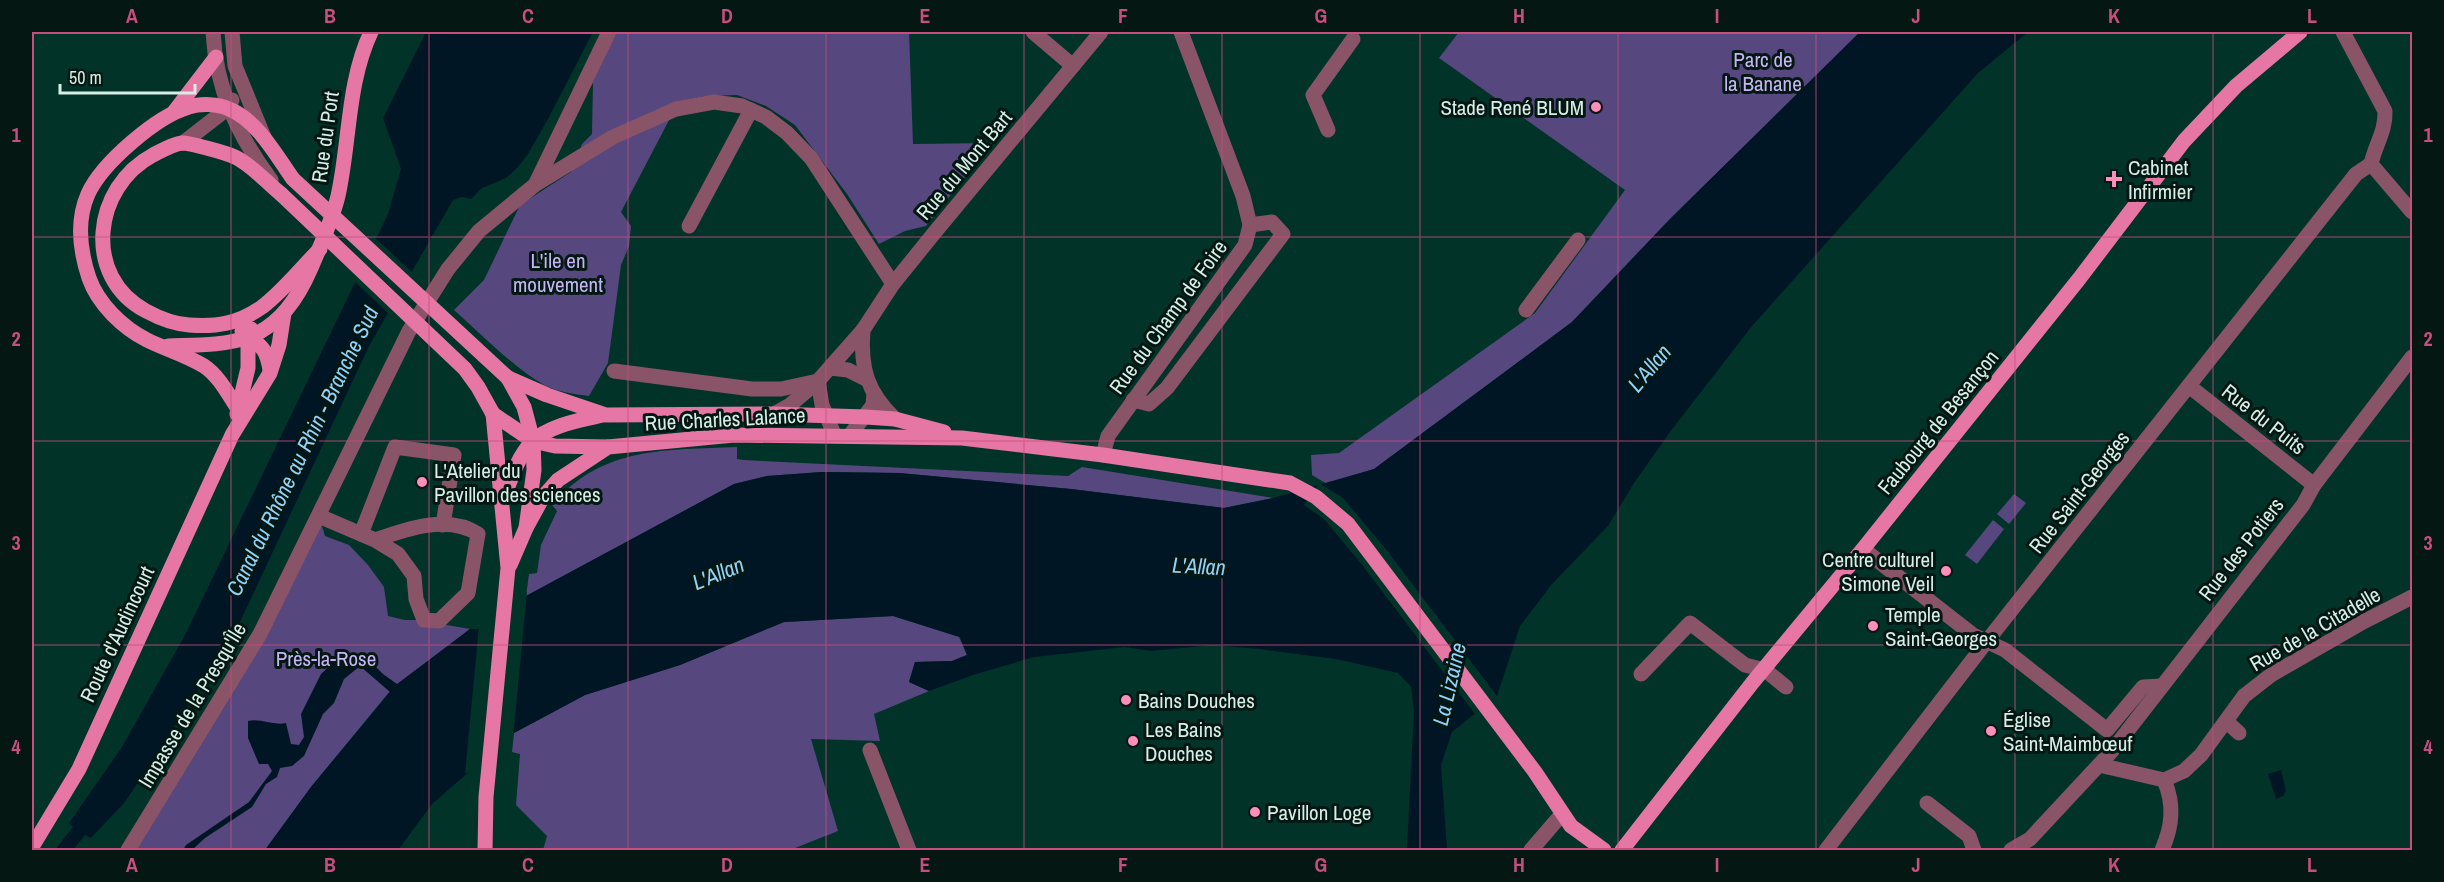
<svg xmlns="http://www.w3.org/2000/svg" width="2444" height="882" font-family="'Archivo Narrow',sans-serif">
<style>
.green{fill:#56477f}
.water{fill:#001625}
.pier{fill:#013329}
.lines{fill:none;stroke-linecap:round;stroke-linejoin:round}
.minor{stroke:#895368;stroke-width:15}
.major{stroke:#e677a5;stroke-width:15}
.major-bridge{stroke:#e677a5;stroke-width:15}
.grid{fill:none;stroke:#c74e7e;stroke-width:1.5;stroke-opacity:0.55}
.poi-dot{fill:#fe8ebb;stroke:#051712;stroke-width:2}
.labels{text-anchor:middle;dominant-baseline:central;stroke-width:6;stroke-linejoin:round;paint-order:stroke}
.park-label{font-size:21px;fill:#c5b6f3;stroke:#051712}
.poi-label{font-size:21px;fill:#d7eee7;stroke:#051712;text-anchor:start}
.street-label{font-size:21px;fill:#d7eee7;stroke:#051712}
.water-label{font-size:22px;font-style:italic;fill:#92d3f9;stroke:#051712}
.neatline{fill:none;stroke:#c74e7e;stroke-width:2}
.grid-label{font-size:20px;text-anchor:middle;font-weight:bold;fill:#c74e7e}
</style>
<rect width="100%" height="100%" fill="#013329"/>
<g class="green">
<path d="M617,32H909L913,144L992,143L926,226L905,231L879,244L847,194L795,125L766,106L737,95L705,96L679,101L621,212L631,226L629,246L621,265L608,363L589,396C574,394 558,392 544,385C514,368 480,333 454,310L484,280L520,205L571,172L582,144L592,134L593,82Z"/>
<polygon points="1459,32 1860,32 1670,219 1572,322 1374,469 1327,484 1312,475 1311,455 1339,453 1535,313 1625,190 1439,58"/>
<path d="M737,447V459L744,460L1068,476L1082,467L1273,498L1224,508L1071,489L899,473L822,472L767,476L734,484L526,596L529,574L537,573L541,545L557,511L552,505C602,446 666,450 737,447Z"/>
<polygon points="2014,494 2026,503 2009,524 1997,514"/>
<polygon points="319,516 325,536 349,545 368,565 384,587 388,616 405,620 418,620 470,629 390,691 311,787 265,850 128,850"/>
<polygon points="1993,520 2004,529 1977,564 1965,555"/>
<polygon points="893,616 959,637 967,655 952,661 915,662 909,682 929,691 874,714 880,741 811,739 838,831 790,850 543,850 547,836 516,805 520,754 512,752 514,733 585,695 680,665 784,622"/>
</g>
<g class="water">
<polygon points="426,32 593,32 548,119 528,154 517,168 506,178 482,188 471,199 462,197 453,200 369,346 232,639 125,802 91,838 85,835 73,850 55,850 73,827 69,823 122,747 185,635 388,214 401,169 383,118"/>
<path d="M1860,32H2028L1978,73L1752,326L1670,432L1634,483L1608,526L1552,584L1520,626L1497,696L1452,732L1441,765L1447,848H1407L1414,712L1411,687L1398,673L1336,659L1259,649L1212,645L1151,651L1125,647L1034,657L973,675L929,691L909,682L915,662L952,661L967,655L960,637L893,616L784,622L680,665L585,695L514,733L432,804L398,850H265L311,787L390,692L360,666L344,679L334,703L323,714L304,756L292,766L280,768L277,777L266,784L252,807L205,838L192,850H183L186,845L249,802L272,771L268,764H259L248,738V721C261,718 273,726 286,723L291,744L299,745L304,737L301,714L321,674L345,652L360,660L366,657L383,674L397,684L470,629H480L526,596L734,484L767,476L822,472L899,473L1071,489L1224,508L1273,498L1374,469L1572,322L1670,219Z"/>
<polygon points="2281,770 2286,791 2283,796 2276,799 2268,774"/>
</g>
<g class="pier">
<polygon points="374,237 414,274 390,315 353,280"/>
<polygon points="1319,483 1343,498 1385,548 1497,696 1475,714 1363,566 1324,519 1304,505"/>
<polygon points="527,592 513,738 479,767 465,774 479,626"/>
</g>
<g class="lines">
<g class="minor">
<path d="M213,32C216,89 237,134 271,180"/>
<polyline points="232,32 235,66 264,137"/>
<polyline points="1033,32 1073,66"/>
<path d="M2343,32L2385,111C2386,131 2375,145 2371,164"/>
<polyline points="1328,130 1313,95 1353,39"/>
<polyline points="183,143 228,108 232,100"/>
<polyline points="2371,164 2412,212"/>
<polyline points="536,183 609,32"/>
<polyline points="689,226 751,110"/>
<polyline points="1526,310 1578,240"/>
<path d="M863,330C860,368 867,392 895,419"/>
<polyline points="830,368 848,370 866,379"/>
<polyline points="614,371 752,389 781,389 818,381"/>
<polyline points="2189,386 2314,485"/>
<polyline points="1133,400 1149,404 1167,388 1283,234 1272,222 1250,225"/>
<polyline points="774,414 790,405 816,383"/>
<polyline points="834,434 822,405 818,381 863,330 893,284 935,232 1101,32"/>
<polyline points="850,435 873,405 874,393"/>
<polyline points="1103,455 1108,436 1245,245 1250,225 1243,196 1181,32"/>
<path d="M319,516L375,540L398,554L414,576L416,599L424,620L439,621L468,593L478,534C448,514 406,529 375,540"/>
<polyline points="361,534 395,447 454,455 443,525"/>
<polyline points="1863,549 1973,635 2005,650 2107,730 2143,687 2162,686"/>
<polyline points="1641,674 1690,623 1745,665 1765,670 1786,687"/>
<polyline points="2226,721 2239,733"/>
<polyline points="870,750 909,850"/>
<polyline points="2099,765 2164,780 2184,771 2201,755 2244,696 2271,675 2363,622 2412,597"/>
<polyline points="1927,803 1969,836 1974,850"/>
<polyline points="128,850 260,634 409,331 448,269 479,231 536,184 613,137 676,109 714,102 742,106 766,117 787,133 811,158 893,284"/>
<polyline points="1531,850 1562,814"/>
<polyline points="1826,850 1987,641 2356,174 2371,164"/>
<polyline points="2011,850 2030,839 2111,752 2303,505 2314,485 2412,357"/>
<path d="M2162,850C2172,827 2175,805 2164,780"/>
</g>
<g class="major">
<polyline points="174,112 216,57"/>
<path d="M281,194C267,183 252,165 235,157C227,153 190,143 182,143C173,144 161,151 153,155C93,187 82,277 146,311C159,318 173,324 189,325C216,327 238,324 262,307C283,291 301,268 320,249"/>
<path d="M242,331C260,346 266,346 270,370"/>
<path d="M168,346C195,345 223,346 249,337C280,325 298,298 311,268C321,244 332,221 338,196C350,142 347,83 371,32"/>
<polyline points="508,378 547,395 606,415 774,414 866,417 895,419 944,432"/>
<polyline points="508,378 524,407 533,441 534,470 526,528 510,565"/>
<path d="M238,409C228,394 219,376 204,366C186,355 165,349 147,340C123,328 98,304 89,278C80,251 76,221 88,194C102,163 157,116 189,107C201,103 218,104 229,109C257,120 276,155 293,179"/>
<polyline points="237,414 248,368 248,337 251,329"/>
<polyline points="493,414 533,441 555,446 608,447"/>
<path d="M502,502C510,482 517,457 532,442C549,425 581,420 603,415"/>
<polyline points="526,528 543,497 558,480 608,447 734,435 962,438 1103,455 1290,483 1316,497 1348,524 1535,772 1571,826 1604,850"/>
<polyline points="32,847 79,769 232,435 270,373 279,345 284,313"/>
<polyline points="485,850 486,797 508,568 493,414"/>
<polyline points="1622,850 1753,682 1863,549 2079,279 2184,141 2236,86 2300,32"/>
</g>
<g class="major-bridge">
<polyline points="293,179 508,378"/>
<polyline points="281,194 465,369 478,387 493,414"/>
</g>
</g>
<path class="grid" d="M231,32V850M429,32V850M628,32V850M826,32V850M1024,32V850M1222,32V850M1420,32V850M1618,32V850M1816,32V850M2015,32V850M2213,32V850M32,237H2412M32,441H2412M32,645H2412"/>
<g class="poi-dot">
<circle cx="1596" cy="107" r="6"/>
<path d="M2111 170h6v6h6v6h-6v6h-6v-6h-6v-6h6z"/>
<circle cx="422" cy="482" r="6"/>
<circle cx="1946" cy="571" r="6"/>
<circle cx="1873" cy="626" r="6"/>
<circle cx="1126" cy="700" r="6"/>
<circle cx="1991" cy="731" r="6"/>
<circle cx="1133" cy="741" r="6"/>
<circle cx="1255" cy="812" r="6"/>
</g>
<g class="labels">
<g class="park-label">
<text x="1763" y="59">Parc de<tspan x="1763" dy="24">la Banane</tspan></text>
<text x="558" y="260">L'ile en<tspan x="558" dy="24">mouvement</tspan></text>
<text x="326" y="658">Près-la-Rose</text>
</g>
<g class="poi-label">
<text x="1584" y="107" text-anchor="end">Stade René BLUM</text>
<text x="2128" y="167">Cabinet<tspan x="2128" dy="24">Infirmier</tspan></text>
<text x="434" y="470">L'Atelier du<tspan x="434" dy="24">Pavillon des sciences</tspan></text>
<text x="1934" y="559" text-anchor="end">Centre culturel<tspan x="1934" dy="24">Simone Veil</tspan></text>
<text x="1885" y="614">Temple<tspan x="1885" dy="24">Saint-Georges</tspan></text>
<text x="1138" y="700">Bains Douches</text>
<text x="2003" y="719">Église<tspan x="2003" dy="24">Saint-Maimbœuf</tspan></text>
<text x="1145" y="729">Les Bains<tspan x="1145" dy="24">Douches</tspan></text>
<text x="1267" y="812">Pavillon Loge</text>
</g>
<g class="street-label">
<text transform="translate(325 137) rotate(-82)">Rue du Port</text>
<text transform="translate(964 165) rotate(-50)">Rue du Mont Bart</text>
<text transform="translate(1168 317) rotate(-54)">Rue du Champ de Foire</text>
<text transform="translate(725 419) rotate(-3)">Rue Charles Lalance</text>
<text transform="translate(2264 419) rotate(38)">Rue du Puits</text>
<text transform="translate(1938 422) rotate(-51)">Faubourg de Besançon</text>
<text transform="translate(2079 492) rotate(-52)">Rue Saint-Georges</text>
<text transform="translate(2241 549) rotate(-52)">Rue des Potiers</text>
<text transform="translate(2315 629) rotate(-30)">Rue de la Citadelle</text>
<text transform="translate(117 634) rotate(-65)">Route d'Audincourt</text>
<text transform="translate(192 705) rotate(-59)">Impasse de la Presqu'Île</text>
</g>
<g class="water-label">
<text transform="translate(1649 368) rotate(-50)">L'Allan</text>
<text transform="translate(302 451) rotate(-64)">Canal du Rhône au Rhin - Branche Sud</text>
<text transform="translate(1199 566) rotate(3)">L'Allan</text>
<text transform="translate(718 573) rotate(-22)">L'Allan</text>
<text transform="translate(1449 684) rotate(-77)">La Lizaine</text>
</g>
</g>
<rect width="2444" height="882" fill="none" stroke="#051712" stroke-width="66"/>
<path d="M60 84v9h135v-9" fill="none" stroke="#d7eee7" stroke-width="3"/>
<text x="69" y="84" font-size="18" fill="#d7eee7" stroke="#051712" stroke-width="4.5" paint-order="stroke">50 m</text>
<rect x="33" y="33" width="2378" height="816" class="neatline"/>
<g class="grid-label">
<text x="132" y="23">A</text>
<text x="330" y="23">B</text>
<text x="528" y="23">C</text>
<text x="727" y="23">D</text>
<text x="925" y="23">E</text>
<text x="1123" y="23">F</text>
<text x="1321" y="23">G</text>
<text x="1519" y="23">H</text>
<text x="1717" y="23">I</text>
<text x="1916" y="23">J</text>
<text x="2114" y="23">K</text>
<text x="2312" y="23">L</text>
<text x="16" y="142">1</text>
<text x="2428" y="142">1</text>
<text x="16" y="346">2</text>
<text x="2428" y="346">2</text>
<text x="16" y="550">3</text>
<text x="2428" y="550">3</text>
<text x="16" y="754">4</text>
<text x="2428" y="754">4</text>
<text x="132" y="872">A</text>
<text x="330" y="872">B</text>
<text x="528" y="872">C</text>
<text x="727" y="872">D</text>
<text x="925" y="872">E</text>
<text x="1123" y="872">F</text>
<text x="1321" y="872">G</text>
<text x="1519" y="872">H</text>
<text x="1717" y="872">I</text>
<text x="1916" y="872">J</text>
<text x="2114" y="872">K</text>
<text x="2312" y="872">L</text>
</g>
</svg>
